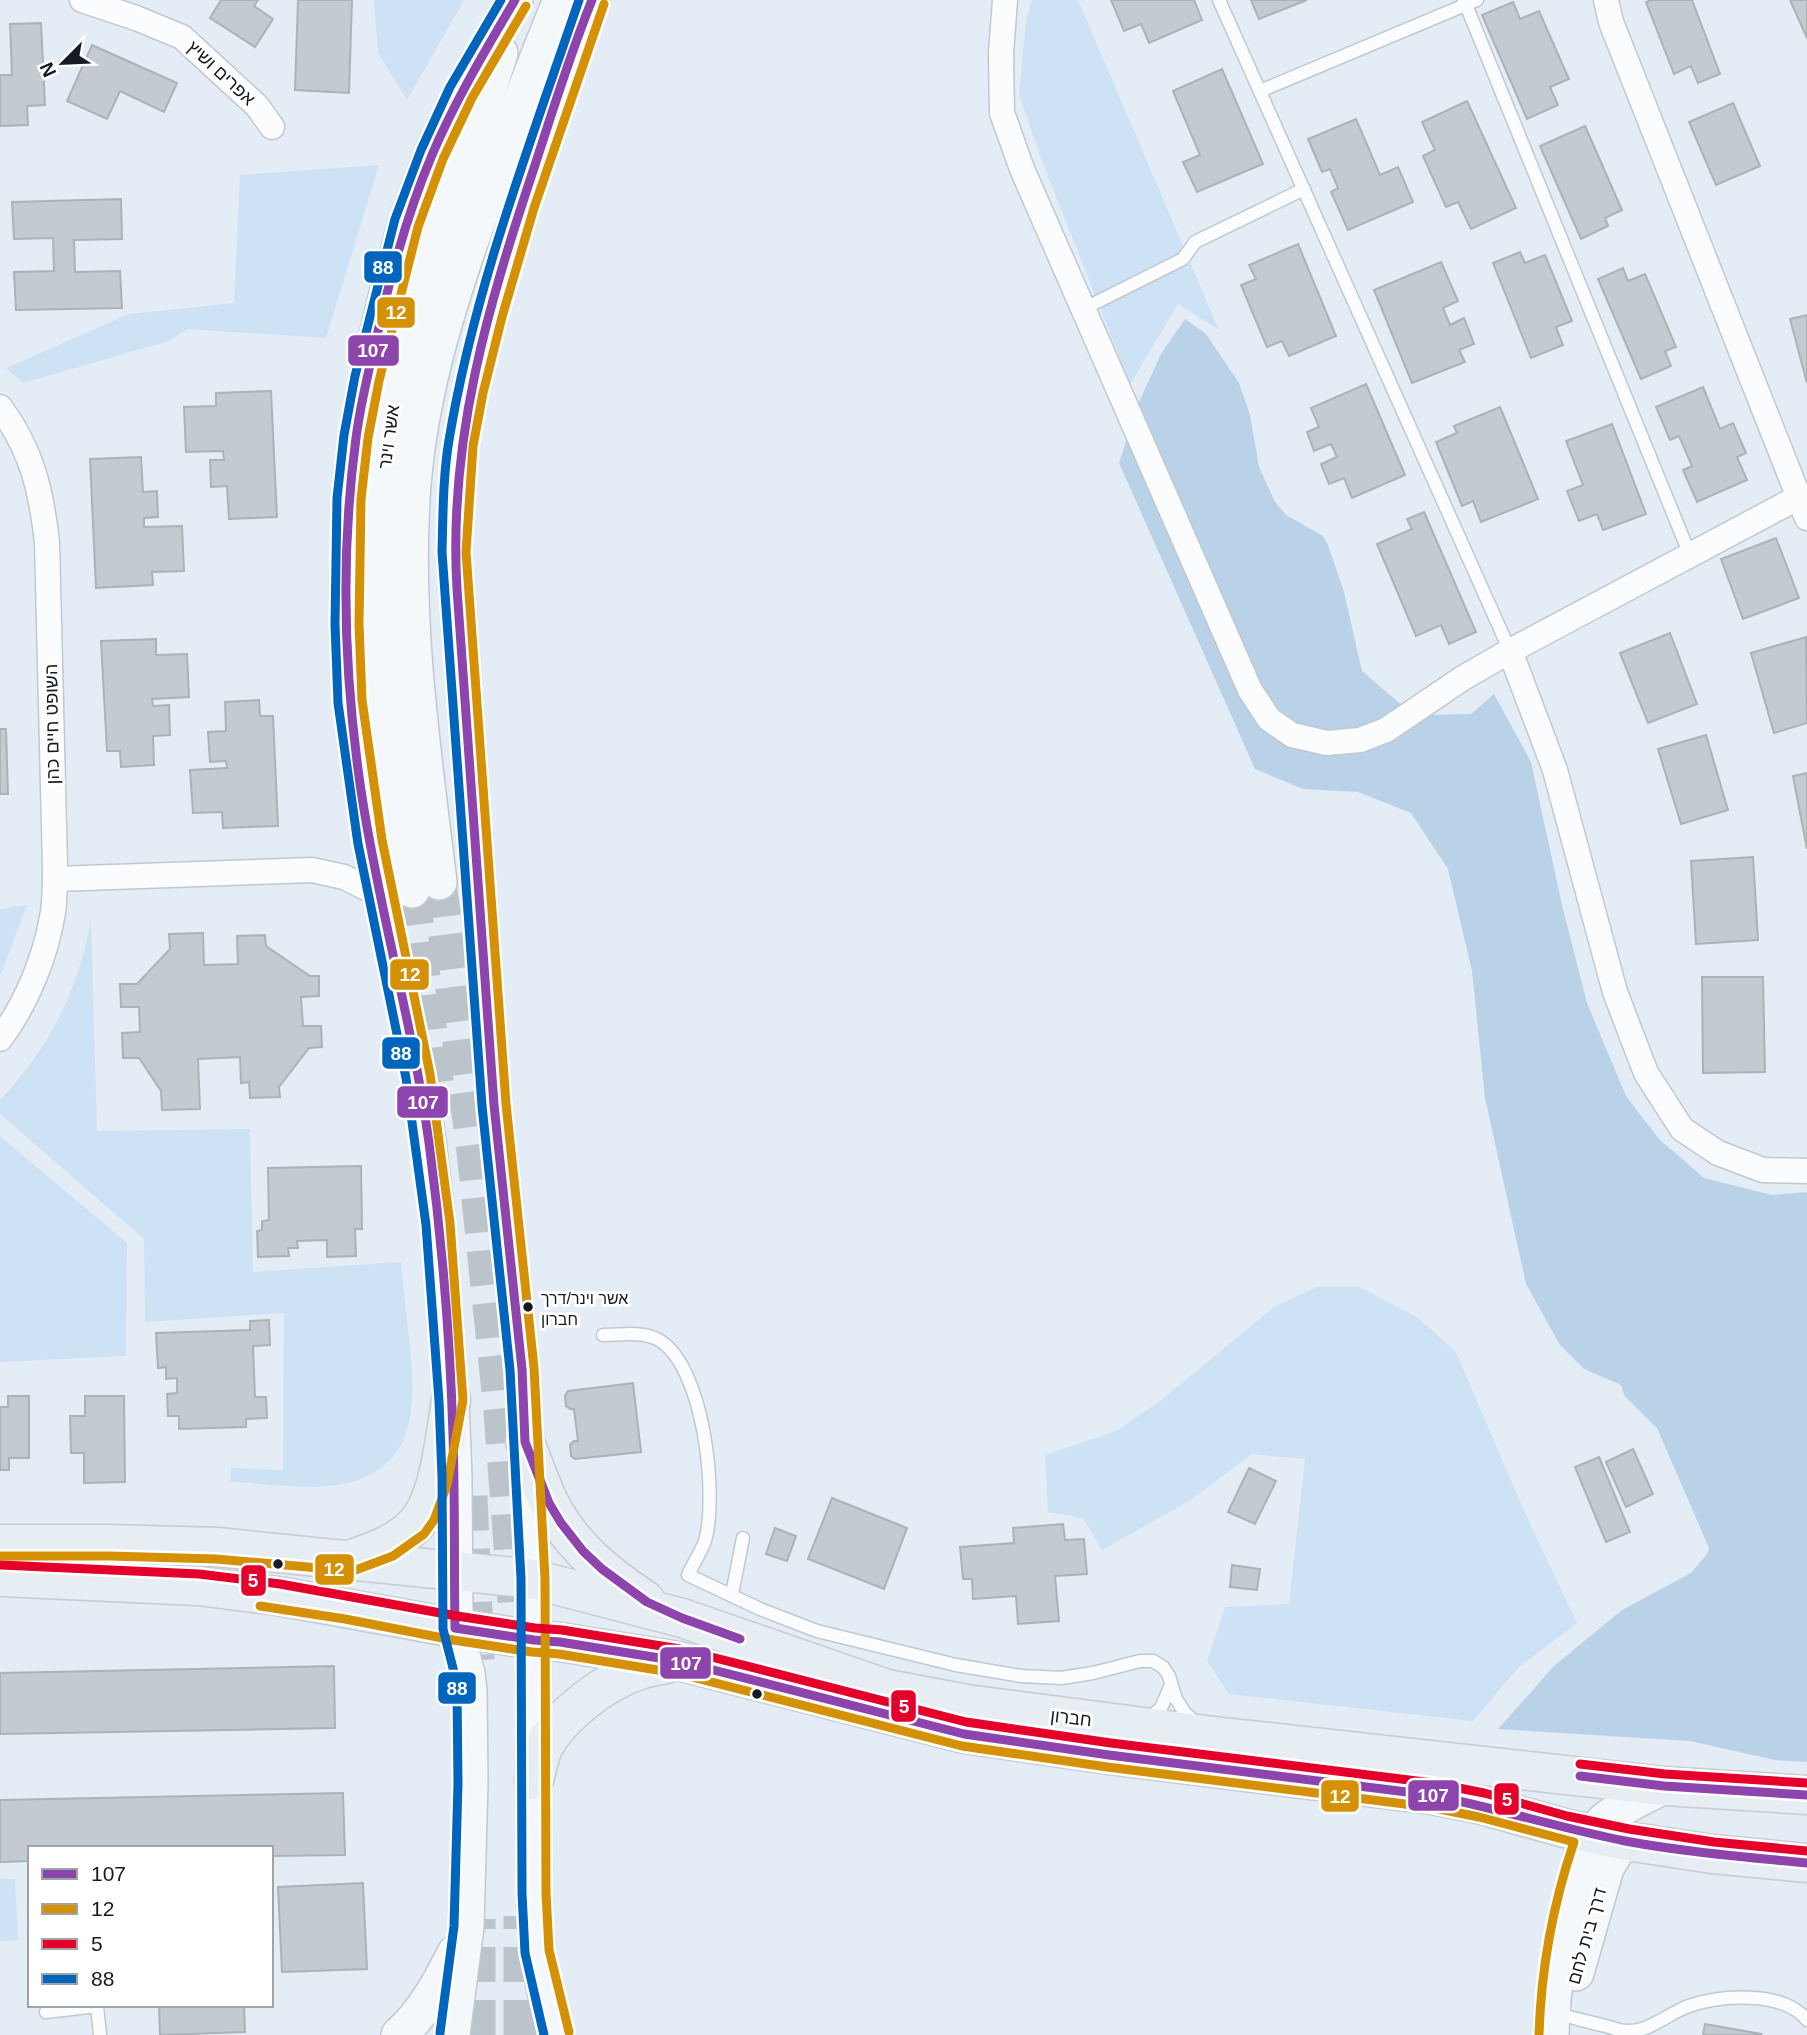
<svg xmlns="http://www.w3.org/2000/svg" width="1807" height="2035" font-family="Helvetica,Heebo,sans-serif">
<style>
.green{fill:#cde2f5}
.forest{fill:#bad2e8}
.building{fill:#c4cad1;stroke:#abb2b8;stroke-width:2}
.lines{fill:none;stroke-linecap:round;stroke-linejoin:round}
.secondary-tunnel{stroke:#bbc3cb;stroke-width:35;stroke-dasharray:35 18;stroke-linecap:butt}
.lane-casing{stroke:#c1c8cf;stroke-width:15}
.street-casing{stroke:#c1c8cf;stroke-width:27}
.secondary-casing{stroke:#c1c8cf;stroke-width:38}
.highway-casing{stroke:#c7cbcf;stroke-width:41}
.lane{stroke:#fbfcfe;stroke-width:12}
.street{stroke:#fbfcfe;stroke-width:24}
.secondary{stroke:#f5f8fa;stroke-width:35}
.highway{stroke:#e6edf3;stroke-width:38}
.bus-1-casing{stroke:#fff;stroke-width:14}
.bus-2-casing{stroke:#fff;stroke-width:14}
.bus-3-casing{stroke:#fff;stroke-width:14}
.bus-4-casing{stroke:#fff;stroke-width:14}
.bus-1{stroke:#8e44ad;stroke-width:9}
.bus-2{stroke:#d59105;stroke-width:9}
.bus-3{stroke:#e4002b;stroke-width:9}
.bus-4{stroke:#0065bd;stroke-width:9}
.bus-dot{fill:#151b20;stroke:#fff;stroke-width:2.5}
.labels{text-anchor:middle;dominant-baseline:central;stroke-width:6;stroke-linejoin:round;paint-order:stroke}
.bus-label{font-size:16px;fill:#151b20;stroke:#fff;text-anchor:start}
.street-label{font-size:18px;fill:#151b20;stroke:#fff}
.line-badge{stroke:#fff;stroke-width:2.5}
.badge-label{font-size:19px;text-anchor:middle;font-weight:bold;fill:#fff}
</style>
<rect width="100%" height="100%" fill="#e4edf6"/>
<g class="green">
<polygon points="374,0 464,0 407,100 378,53"/>
<polygon points="1032,0 1078,0 1219,330 1178,304 1130,384 1042,161 1019,94 1026,20"/>
<polygon points="379,165 326,338 188,329 169,341 23,383 6,368 129,314 234,303 240,175"/>
<polygon points="27,905 3,969 0,974 0,909"/>
<path d="M91,921L97,1131L250,1129L253,1272L401,1262C403,1287 406,1312 409,1337C416,1402 420,1472 337,1485C307,1490 262,1483 230,1482L231,1468L283,1470L284,1313L145,1322L144,1239L0,1114V1100C51,1045 76,995 91,921Z"/>
<polygon points="0,1136 127,1243 126,1356 0,1362"/>
<polygon points="1317,1287 1359,1287 1417,1317 1456,1352 1524,1511 1577,1623 1519,1667 1473,1721 1229,1694 1207,1661 1225,1607 1289,1604 1305,1459 1252,1454 1191,1500 1102,1550 1083,1518 1048,1512 1045,1455 1116,1431 1159,1402 1275,1306"/>
<polygon points="0,1879 15,1879 18,1940 0,1941"/>
</g>
<polygon class="forest" points="1185,319 1206,334 1239,383 1250,415 1259,467 1275,502 1286,515 1323,536 1328,545 1344,592 1362,671 1411,713 1420,715 1471,714 1494,694 1531,762 1562,905 1587,1003 1626,1096 1659,1139 1704,1178 1772,1195 1807,1192 1807,1762 1775,1760 1690,1741 1498,1729 1554,1666 1622,1610 1691,1573 1707,1554 1709,1548 1657,1428 1624,1395 1621,1385 1584,1369 1560,1345 1526,1284 1485,1098 1472,971 1448,869 1411,813 1358,792 1303,789 1255,769 1119,463 1138,404 1161,354"/>
<g class="building">
<polygon points="221,0 258,0 254,6 273,19 255,47 210,18"/>
<polygon points="298,0 352,0 349,93 295,90"/>
<polygon points="1111,0 1194,0 1202,20 1149,43 1141,24 1124,31"/>
<polygon points="1251,0 1307,0 1259,19"/>
<polygon points="1652,0 1692,0 1720,74 1698,83 1691,66 1674,74 1646,2"/>
<polygon points="1790,0 1807,0 1807,38"/>
<polygon points="1513,2 1520,19 1539,11 1569,79 1550,87 1558,105 1527,119 1482,15"/>
<polygon points="41,23 45,105 27,106 28,125 0,126 0,75 12,75 10,24"/>
<polygon points="92,45 177,83 164,112 120,91 107,119 67,101"/>
<polygon points="1222,69 1263,164 1197,192 1183,162 1200,155 1173,91"/>
<polygon points="1467,101 1516,208 1471,229 1458,202 1446,207 1423,156 1435,150 1422,122"/>
<polygon points="1733,103 1760,166 1716,185 1689,122"/>
<polygon points="1356,119 1380,175 1398,167 1413,202 1348,230 1331,192 1338,188 1330,169 1322,172 1308,139"/>
<polygon points="1585,126 1622,210 1605,218 1608,226 1581,239 1540,146"/>
<polygon points="121,199 122,239 74,240 75,272 120,271 122,308 16,310 14,272 54,271 53,238 14,239 12,202"/>
<polygon points="1298,244 1336,336 1289,356 1282,341 1267,347 1241,285 1256,279 1249,265"/>
<polygon points="1520,252 1525,263 1545,255 1572,321 1556,327 1563,345 1531,358 1493,263"/>
<polygon points="1441,262 1458,301 1443,308 1450,325 1464,318 1474,344 1459,350 1465,362 1412,383 1374,290"/>
<polygon points="1623,268 1628,281 1645,274 1676,347 1665,351 1671,366 1641,379 1598,279"/>
<polygon points="1807,315 1807,383 1790,319"/>
<polygon points="1366,384 1405,475 1352,498 1344,478 1329,484 1321,464 1337,457 1331,444 1314,451 1307,432 1319,427 1311,408"/>
<polygon points="1703,387 1720,429 1733,423 1746,453 1737,457 1747,480 1697,502 1683,470 1692,466 1679,436 1670,440 1656,407"/>
<polygon points="271,391 277,517 229,519 227,486 211,487 210,460 224,460 223,451 186,452 184,407 216,406 216,393"/>
<polygon points="1500,407 1538,499 1481,522 1473,501 1462,506 1436,442 1457,433 1454,426"/>
<polygon points="1612,424 1646,514 1603,530 1597,514 1579,521 1567,491 1583,485 1566,441"/>
<polygon points="141,457 143,492 157,491 158,517 144,518 144,527 182,526 184,571 152,572 153,585 96,588 90,459"/>
<polygon points="1424,512 1476,632 1449,644 1441,625 1416,636 1377,544 1412,529 1407,519"/>
<polygon points="1776,538 1799,598 1743,619 1721,559"/>
<polygon points="1670,633 1697,704 1648,723 1620,653"/>
<polygon points="1806,637 1807,723 1774,733 1751,653"/>
<polygon points="156,639 156,655 187,654 189,697 152,699 153,706 169,705 170,735 153,736 154,765 121,767 120,751 107,751 101,641"/>
<polygon points="259,700 260,716 273,716 278,826 223,828 222,812 193,813 190,770 227,768 226,761 210,762 208,732 226,731 225,702"/>
<polygon points="0,729 6,729 8,794 0,794"/>
<polygon points="1706,735 1728,810 1681,824 1658,749"/>
<polygon points="1807,773 1807,849 1793,776"/>
<polygon points="1753,857 1758,940 1696,944 1691,861"/>
<polygon points="203,933 204,965 238,964 237,936 265,935 266,946 310,976 319,976 319,996 301,997 303,1026 321,1026 322,1047 309,1048 279,1087 280,1097 250,1098 249,1082 241,1083 240,1057 198,1059 200,1109 162,1110 161,1091 139,1058 123,1058 122,1033 140,1032 139,1007 121,1007 120,984 137,984 170,949 169,934"/>
<polygon points="1702,977 1763,977 1765,1072 1703,1073"/>
<polygon points="361,1166 362,1229 355,1229 356,1256 327,1257 327,1240 297,1241 298,1248 288,1248 289,1256 258,1257 257,1231 262,1230 262,1221 269,1220 268,1168"/>
<polygon points="269,1320 270,1345 253,1346 255,1397 266,1397 267,1418 246,1419 246,1427 179,1429 179,1416 168,1416 167,1394 177,1393 177,1378 166,1379 166,1367 158,1368 156,1333 250,1330 250,1321"/>
<polygon points="633,1383 641,1452 575,1459 571,1456 570,1445 574,1441 578,1441 574,1409 570,1409 566,1406 565,1396 568,1391"/>
<polygon points="8,1396 29,1396 29,1458 9,1458 9,1470 0,1470 0,1407 8,1407"/>
<polygon points="85,1396 124,1396 125,1482 84,1483 84,1453 71,1453 70,1416 85,1416"/>
<polygon points="1633,1449 1653,1494 1626,1507 1606,1462"/>
<polygon points="1599,1457 1630,1532 1606,1542 1575,1467"/>
<polygon points="1249,1468 1276,1481 1255,1524 1228,1512"/>
<polygon points="832,1498 907,1528 884,1589 808,1559"/>
<polygon points="1063,1524 1065,1540 1084,1539 1087,1574 1055,1576 1059,1621 1018,1624 1016,1596 973,1599 972,1579 963,1579 960,1547 1014,1543 1013,1528"/>
<polygon points="775,1528 796,1536 787,1561 766,1554"/>
<polygon points="1232,1565 1260,1569 1257,1590 1230,1587"/>
<polygon points="334,1666 335,1728 0,1734 0,1673"/>
<polygon points="343,1793 345,1855 271,1856 271,1848 30,1848 30,1861 0,1862 0,1800"/>
<polygon points="363,1883 367,1969 282,1972 278,1887"/>
<polygon points="159,2005 244,2005 245,2032 160,2035"/>
<polygon points="1705,2024 1761,2034 1760,2035 1703,2035"/>
</g>
<g class="lines">
<g class="secondary-tunnel">
<polyline points="439,882 474,1151 501,1411 519,1654"/>
<polyline points="412,890 440,1112"/>
<polyline points="470,1496 477,1660"/>
<polyline points="478,2035 478,1919"/>
<polyline points="521,2035 521,1916"/>
</g>
<g class="lane-casing">
<g id="lane">
<polyline points="1219,0 1510,651"/>
<polyline points="1464,0 1690,555"/>
<polyline points="1260,91 1477,0"/>
<polyline points="1083,309 1183,259 1195,242 1304,189"/>
<path d="M603,1335C620,1335 641,1331 657,1339C704,1363 718,1495 705,1541C701,1552 693,1564 688,1575L760,1609L817,1631L956,1665L1021,1676L1061,1678L1093,1673L1140,1661H1153L1163,1667L1169,1676L1176,1699L1185,1713L1196,1723"/>
<polyline points="732,1594 743,1538"/>
<polyline points="1148,1719 1161,1708 1171,1685"/>
<polyline points="46,2012 97,2006 100,2035"/>
<path d="M1553,2013C1571,2017 1588,2022 1606,2026C1612,2028 1620,2031 1627,2031C1648,2032 1667,2015 1686,2007C1719,1995 1783,1990 1807,2020"/>
</g>
</g>
<g class="street-casing">
<g id="street">
<polyline points="82,0 136,18 182,37 257,106 272,127"/>
<polyline points="1005,0 1001,53 1002,113 1022,169 1250,690 1269,719 1292,735 1327,743 1360,740 1386,730 1463,678 1510,651 1799,497"/>
<polyline points="1606,0 1611,22 1807,518"/>
<path d="M0,407C32,450 41,490 47,542L55,867C55,882 55,897 53,912C46,956 27,1003 0,1039"/>
<polyline points="1510,651 1555,770 1615,992 1646,1073 1682,1129 1718,1153 1763,1170 1807,1171"/>
<polyline points="55,879 312,870 344,877 380,895"/>
</g>
</g>
<g class="secondary-casing">
<g id="secondary">
<path d="M439,882C423,751 403,618 413,485C421,386 452,291 486,198C509,132 534,65 561,0"/>
<path d="M412,890C399,808 384,727 379,644C374,551 381,457 401,366C411,316 430,268 446,219C465,164 482,109 500,53"/>
<polyline points="1576,1973 1606,1868 1616,1851 1627,1841"/>
<path d="M399,2035C424,2013 440,1983 455,1953"/>
<polyline points="452,2035 466,1927 470,1783 469,1690 467,1674 455,1628 454,1477 451,1400 438,1224 428,1141 418,1076 370,842 350,701 347,624 349,498 356,436 367,378 386,298 406,223 432,154 461,92 515,0"/>
<polyline points="557,2035 546,1995 537,1952 534,1893 533,1579 522,1369 494,1105 454,552 456,499 461,444 471,390 490,314 522,204 592,0"/>
<path d="M1551,2035C1552,1981 1563,1927 1577,1874C1581,1861 1583,1845 1592,1834C1609,1811 1639,1799 1664,1786"/>
</g>
</g>
<g class="highway-casing">
<g id="highway">
<path d="M525,1442C533,1462 540,1484 550,1504C571,1546 607,1575 645,1600"/>
<polyline points="0,1544 109,1544 217,1547 533,1579 682,1618 887,1689 966,1704 1214,1736 1664,1786 1807,1795"/>
<path d="M352,1559C375,1551 398,1543 415,1525C440,1500 445,1434 451,1400"/>
<polyline points="0,1577 198,1586 278,1596 455,1628 534,1640 560,1642 678,1661 964,1734 1109,1755 1431,1795 1482,1805 1564,1828 1627,1841 1712,1854 1807,1863"/>
<path d="M534,1780C537,1769 539,1758 543,1748C560,1715 605,1681 640,1670C648,1667 658,1666 666,1664"/>
</g>
</g>
<use href="#lane" class="lane"/>
<use href="#street" class="street"/>
<use href="#secondary" class="secondary"/>
<use href="#highway" class="highway"/>
<g class="bus-1-casing">
<g id="bus-1">
<path d="M515,0C485,51 455,101 432,155C409,209 393,266 380,323C371,361 361,399 356,438C340,557 344,679 362,797C380,913 413,1026 429,1143C442,1240 450,1338 453,1435C455,1499 454,1564 455,1628L534,1640L560,1642L678,1661L964,1734L1109,1755L1431,1795C1496,1808 1560,1828 1625,1841C1685,1852 1746,1857 1807,1863"/>
<path d="M592,0C570,54 553,110 535,165C488,306 448,439 457,589L494,1105L522,1369L525,1442L549,1503L561,1523L583,1551L602,1569L647,1602L682,1618L740,1639"/>
<polyline points="1580,1776 1664,1786 1807,1795"/>
</g>
</g>
<g class="bus-2-casing">
<g id="bus-2">
<polyline points="0,1556 109,1556 216,1559 353,1571 393,1556 424,1534 434,1520 447,1485 463,1400 450,1223 430,1074 382,840 362,700 359,624 361,499 368,438 379,381 418,227 443,159 472,98 526,6"/>
<path d="M260,1606L345,1619L453,1640L532,1652L559,1654L676,1673L962,1746L1107,1767L1429,1807L1479,1817L1574,1842C1553,1904 1541,1970 1539,2035"/>
<polyline points="569,2032 549,1950 546,1893 545,1579 534,1368 506,1104 466,552 473,446 483,393 502,317 534,208 604,4"/>
</g>
</g>
<g class="bus-3-casing">
<g id="bus-3">
<polyline points="1,1565 199,1574 280,1584 457,1616 535,1628 562,1630 680,1649 966,1722 1111,1743 1433,1783 1484,1793 1567,1816 1629,1829 1714,1842 1807,1851"/>
<polyline points="1580,1764 1665,1774 1807,1783"/>
</g>
</g>
<g class="bus-4-casing">
<g id="bus-4">
<polyline points="440,2033 454,1926 458,1783 457,1691 455,1676 443,1629 442,1477 439,1401 426,1225 406,1078 358,844 338,703 335,624 337,498 344,435 355,376 395,219 421,150 450,87 501,0"/>
<path d="M544,2035L525,1953L522,1893L521,1579L510,1370L482,1106L442,552C443,514 443,476 449,440C474,289 530,144 579,0"/>
</g>
</g>
<use href="#bus-1" class="bus-1"/>
<use href="#bus-2" class="bus-2"/>
<use href="#bus-3" class="bus-3"/>
<use href="#bus-4" class="bus-4"/>
</g>
<g class="bus-dot">
<circle cx="528" cy="1307" r="6"/>
<circle cx="278" cy="1564" r="6"/>
<circle cx="757" cy="1694" r="6"/>
</g>
<g class="labels">
<g class="bus-label">
<text x="541" y="1298">אשר וינר/דרך<tspan x="541" dy="21">חברון</tspan></text>
</g>
<g class="street-label">
<text transform="translate(221 73) rotate(43)">אפרים ושיץ</text>
<text transform="translate(389 437) rotate(-82)">אשר וינר</text>
<text transform="translate(52 724) rotate(-91)">השופט חיים כהן</text>
<text transform="translate(1071 1718) rotate(7)">חברון</text>
<text transform="translate(1587 1936) rotate(-74)">דרך בית לחם</text>
</g>
</g>
<g class="line-badge">
<rect x="363" y="250" width="40" height="34" rx="7" fill="#0065bd"/>
<rect x="376" y="296" width="40" height="33" rx="7" fill="#d59105"/>
<rect x="347" y="334" width="53" height="33" rx="7" fill="#8e44ad"/>
<rect x="389" y="958" width="41" height="33" rx="7" fill="#d59105"/>
<rect x="381" y="1036" width="40" height="34" rx="7" fill="#0065bd"/>
<rect x="396" y="1085" width="53" height="34" rx="7" fill="#8e44ad"/>
<rect x="314" y="1553" width="41" height="33" rx="7" fill="#d59105"/>
<rect x="240" y="1564" width="27" height="33" rx="7" fill="#e4002b"/>
<rect x="659" y="1646" width="53" height="34" rx="7" fill="#8e44ad"/>
<rect x="437" y="1671" width="40" height="34" rx="7" fill="#0065bd"/>
<rect x="890" y="1689" width="27" height="34" rx="7" fill="#e4002b"/>
<rect x="1407" y="1779" width="53" height="33" rx="7" fill="#8e44ad"/>
<rect x="1320" y="1779" width="40" height="34" rx="7" fill="#d59105"/>
<rect x="1493" y="1782" width="27" height="34" rx="7" fill="#e4002b"/>
</g>
<g class="badge-label">
<text x="383" y="274">88</text>
<text x="396" y="319">12</text>
<text x="373" y="357">107</text>
<text x="410" y="981">12</text>
<text x="401" y="1060">88</text>
<text x="423" y="1109">107</text>
<text x="334" y="1576">12</text>
<text x="253" y="1587">5</text>
<text x="686" y="1670">107</text>
<text x="457" y="1695">88</text>
<text x="904" y="1713">5</text>
<text x="1433" y="1802">107</text>
<text x="1340" y="1803">12</text>
<text x="1507" y="1806">5</text>
</g>
<rect x="28" y="1846" width="245" height="161" fill="#ffffff" stroke="#a1a4a6" stroke-width="2"/>
<rect x="42" y="1869" width="35" height="10" fill="#8e44ad" stroke="#a1a4a6" stroke-width="2"/>
<text x="91" y="1881" font-size="21" fill="#151b20">107</text>
<rect x="42" y="1904" width="35" height="10" fill="#d59105" stroke="#a1a4a6" stroke-width="2"/>
<text x="91" y="1916" font-size="21" fill="#151b20">12</text>
<rect x="42" y="1939" width="35" height="10" fill="#e4002b" stroke="#a1a4a6" stroke-width="2"/>
<text x="91" y="1951" font-size="21" fill="#151b20">5</text>
<rect x="42" y="1974" width="35" height="10" fill="#0065bd" stroke="#a1a4a6" stroke-width="2"/>
<text x="91" y="1986" font-size="21" fill="#151b20">88</text>
<g transform="translate(63 63) rotate(246)" stroke="#ffffff" stroke-width="5" paint-order="stroke">
<path d="M0-5L12 26L0 18L-12 26Z" fill="#151b20"/>
<text y="-10" font-size="19" font-weight="bold" text-anchor="middle" fill="#151b20">N</text>
</g>
</svg>
